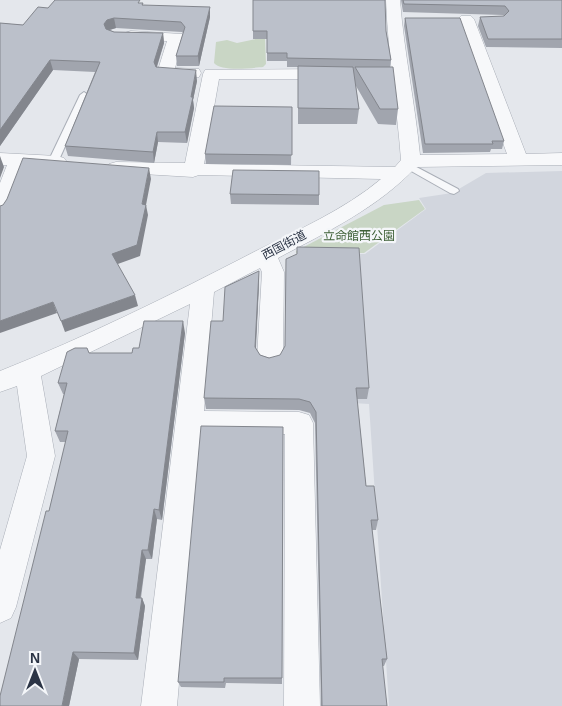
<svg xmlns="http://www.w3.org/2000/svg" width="562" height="706" font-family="Helvetica,'Noto Sans JP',sans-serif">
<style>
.built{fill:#d2d6de}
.green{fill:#c9d6c5}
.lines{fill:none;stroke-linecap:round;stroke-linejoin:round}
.service-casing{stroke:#a9aeb7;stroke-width:2}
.minor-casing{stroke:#a9aeb7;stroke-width:1}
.service{fill:#f7f8fa;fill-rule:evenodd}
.minor{fill:#f7f8fa;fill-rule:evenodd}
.wall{fill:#a1a5ae}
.shaded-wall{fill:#83868d}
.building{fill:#bbc0ca;stroke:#83868d}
.labels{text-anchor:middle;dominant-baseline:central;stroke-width:4.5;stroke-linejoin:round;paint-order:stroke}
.park-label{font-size:12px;fill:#3f6138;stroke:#f4f6f9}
.street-label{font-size:12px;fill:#2b3445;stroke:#f4f6f9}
</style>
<rect width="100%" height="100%" fill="#e4e7ec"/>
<polygon class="built" points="562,171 562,706 389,706 369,404 336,402 332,254 365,254 426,209 419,198 452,193 486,173"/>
<g class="green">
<path d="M265,37L266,64L263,67C251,68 221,72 214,63L216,42L227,40L237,43Z"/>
<polygon points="419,200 425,209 364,253 296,253 296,251 384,205"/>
</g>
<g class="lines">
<g class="service-casing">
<g id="service">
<polygon points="84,92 88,95 58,162 56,164 50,164 48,162 80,95"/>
<polygon points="407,162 458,189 459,191 454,194 450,193 404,167 404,163"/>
</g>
</g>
<g class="minor-casing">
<g id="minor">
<path d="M386,0H400C404,52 415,103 420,155L507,154L458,19L461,16H471L474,19L526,154L562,153V165L416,167C379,207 327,232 278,258L284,272L283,358L279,365L270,368L261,365L257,358L262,272L260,268L214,292L204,411L299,412L309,415L313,423L320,706H284L285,434L201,433L177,706H141L190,304L41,376L55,456L16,607L11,618L0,623V550L27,456L17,386L0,392V371C86,337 171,295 254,252C296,231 344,210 381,179L199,175L193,177L109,172L106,168L109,164L116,162L185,163L203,74L205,70L332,69L338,70L340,74L338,78L332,79H219L204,164L395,167L401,160C397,106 388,54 386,0Z"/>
<polygon points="131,31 182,34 184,37 175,68 199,69 201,73 199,77 159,77 157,73 167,41 125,39 123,36 125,33"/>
<polygon points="0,153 57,156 64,158 67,162 64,166 57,168 26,166 10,209 7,214 0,216 0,183 7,165 0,165"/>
</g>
</g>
<use href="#service" class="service"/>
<use href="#minor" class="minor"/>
</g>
<g class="wall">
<polygon points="401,0 562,0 562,48 486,47 478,26 480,17 504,16 503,15 403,12"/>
<polygon points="141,3 143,3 143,5 210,17 199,66 177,66 176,56 183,33 182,32 116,28 110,30 114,32 163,33 164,43 157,67 197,81 193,100 194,108 187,143 158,142 154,163 68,156 65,146 95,72 53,70 0,146 0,23 23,25 48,8"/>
<polygon points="405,18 504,141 502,149 491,149 490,152 423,153 404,26"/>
<polygon points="253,31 386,31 391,60 390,67 398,109 396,125 378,124 356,86 359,109 357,124 298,124 298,67 287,67 287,61 267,61 267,39 253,39"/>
<polygon points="292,107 291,165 206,164 205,154"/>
<polygon points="230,194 319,195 319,205 231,204"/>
<polygon points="259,283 256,349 260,355 369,388 367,399 357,399 366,486 378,520 376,530 372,530 387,659 384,666 382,666 387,706 321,706 315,423 310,413 299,410 206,409 204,398 223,321"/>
<polygon points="185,333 162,520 157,519 152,559 146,559 141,598 142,598 145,606 138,660 79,659 69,706 49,511 66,442 60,442 55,431 64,394 63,394 58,383 89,353 132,353 139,348"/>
<polygon points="283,427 282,684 226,683 225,688 181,687 178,682"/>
</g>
<g class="shaded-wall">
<polygon points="210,7 210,17 199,66 198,56"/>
<polygon points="114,18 116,28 109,30 106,34 104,24 107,20"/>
<polygon points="163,33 164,43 155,72 154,62"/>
<polygon points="50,60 53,70 0,146 0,130"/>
<polygon points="196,70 197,81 193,100 194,108 187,143 185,132"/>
<polygon points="157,132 158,142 154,163 153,152"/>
<polygon points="0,156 4,167 0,178"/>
<polygon points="149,168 151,179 146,205 148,215 140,256 115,265 112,254 142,204"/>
<polygon points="259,271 259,283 255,359 255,347"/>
<polygon points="135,295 138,306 65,332 61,321"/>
<polygon points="53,302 57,313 0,333 0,321"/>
<polygon points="183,321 185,333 162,520 159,510"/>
<polygon points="154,509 157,519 152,559 148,550"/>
<polygon points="142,550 146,559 139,606 136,598"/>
<polygon points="142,598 145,606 138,660 134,653"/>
<polygon points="73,652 79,659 69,706 62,706"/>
</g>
<g class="building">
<polygon points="55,0 140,0 138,3 143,3 142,5 210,7 198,56 176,56 185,27 181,22 114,18 107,20 104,24 106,29 114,32 163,33 154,62 156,67 196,70 191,97 193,97 185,132 157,132 153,152 65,146 100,62 50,60 0,130 0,23 23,25 38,7 48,8"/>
<polygon points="253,0 385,0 386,31 391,60 287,58 287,53 267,53 267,31 253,31"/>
<polygon points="403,0 562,0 562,39 488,39 480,17 504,16 509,11 505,6 404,4"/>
<polygon points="405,18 460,18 504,141 492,141 493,144 425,144"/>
<polygon points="298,66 353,67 359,109 298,108"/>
<polygon points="355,67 393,67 398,109 380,109"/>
<polygon points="214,106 292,107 292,155 205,154"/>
<polygon points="23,158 149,168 142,204 146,205 137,245 112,254 135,295 61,321 53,302 0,321 0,206 3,205 7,199"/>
<polygon points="233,170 319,171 319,195 230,194"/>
<polygon points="297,247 359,248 369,388 356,388 366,486 374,486 378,520 371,520 387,659 382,659 387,706 322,706 316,412 310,402 299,399 204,398 211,321 223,321 225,287 259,271 255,347 260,355 269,358 280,355 285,346 286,259 297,254"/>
<polygon points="144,321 183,321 159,510 154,509 148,550 142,550 136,598 142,598 134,653 73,652 62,706 0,706 0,696 46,511 49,511 68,431 55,431 67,383 58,383 67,352 75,348 87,348 89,353 132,353 133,348 139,348"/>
<polygon points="201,426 283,427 282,678 224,678 224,682 178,682"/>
</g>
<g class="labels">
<g class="park-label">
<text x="359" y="236">立命館西公園</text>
</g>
<g class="street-label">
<text transform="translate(284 245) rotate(-28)">西国街道</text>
</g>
</g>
<g transform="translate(35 671)" stroke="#f4f6f9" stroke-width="4" paint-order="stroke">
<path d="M0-4L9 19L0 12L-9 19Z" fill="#2b3445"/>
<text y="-8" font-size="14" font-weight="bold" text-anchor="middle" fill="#2b3445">N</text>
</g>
</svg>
